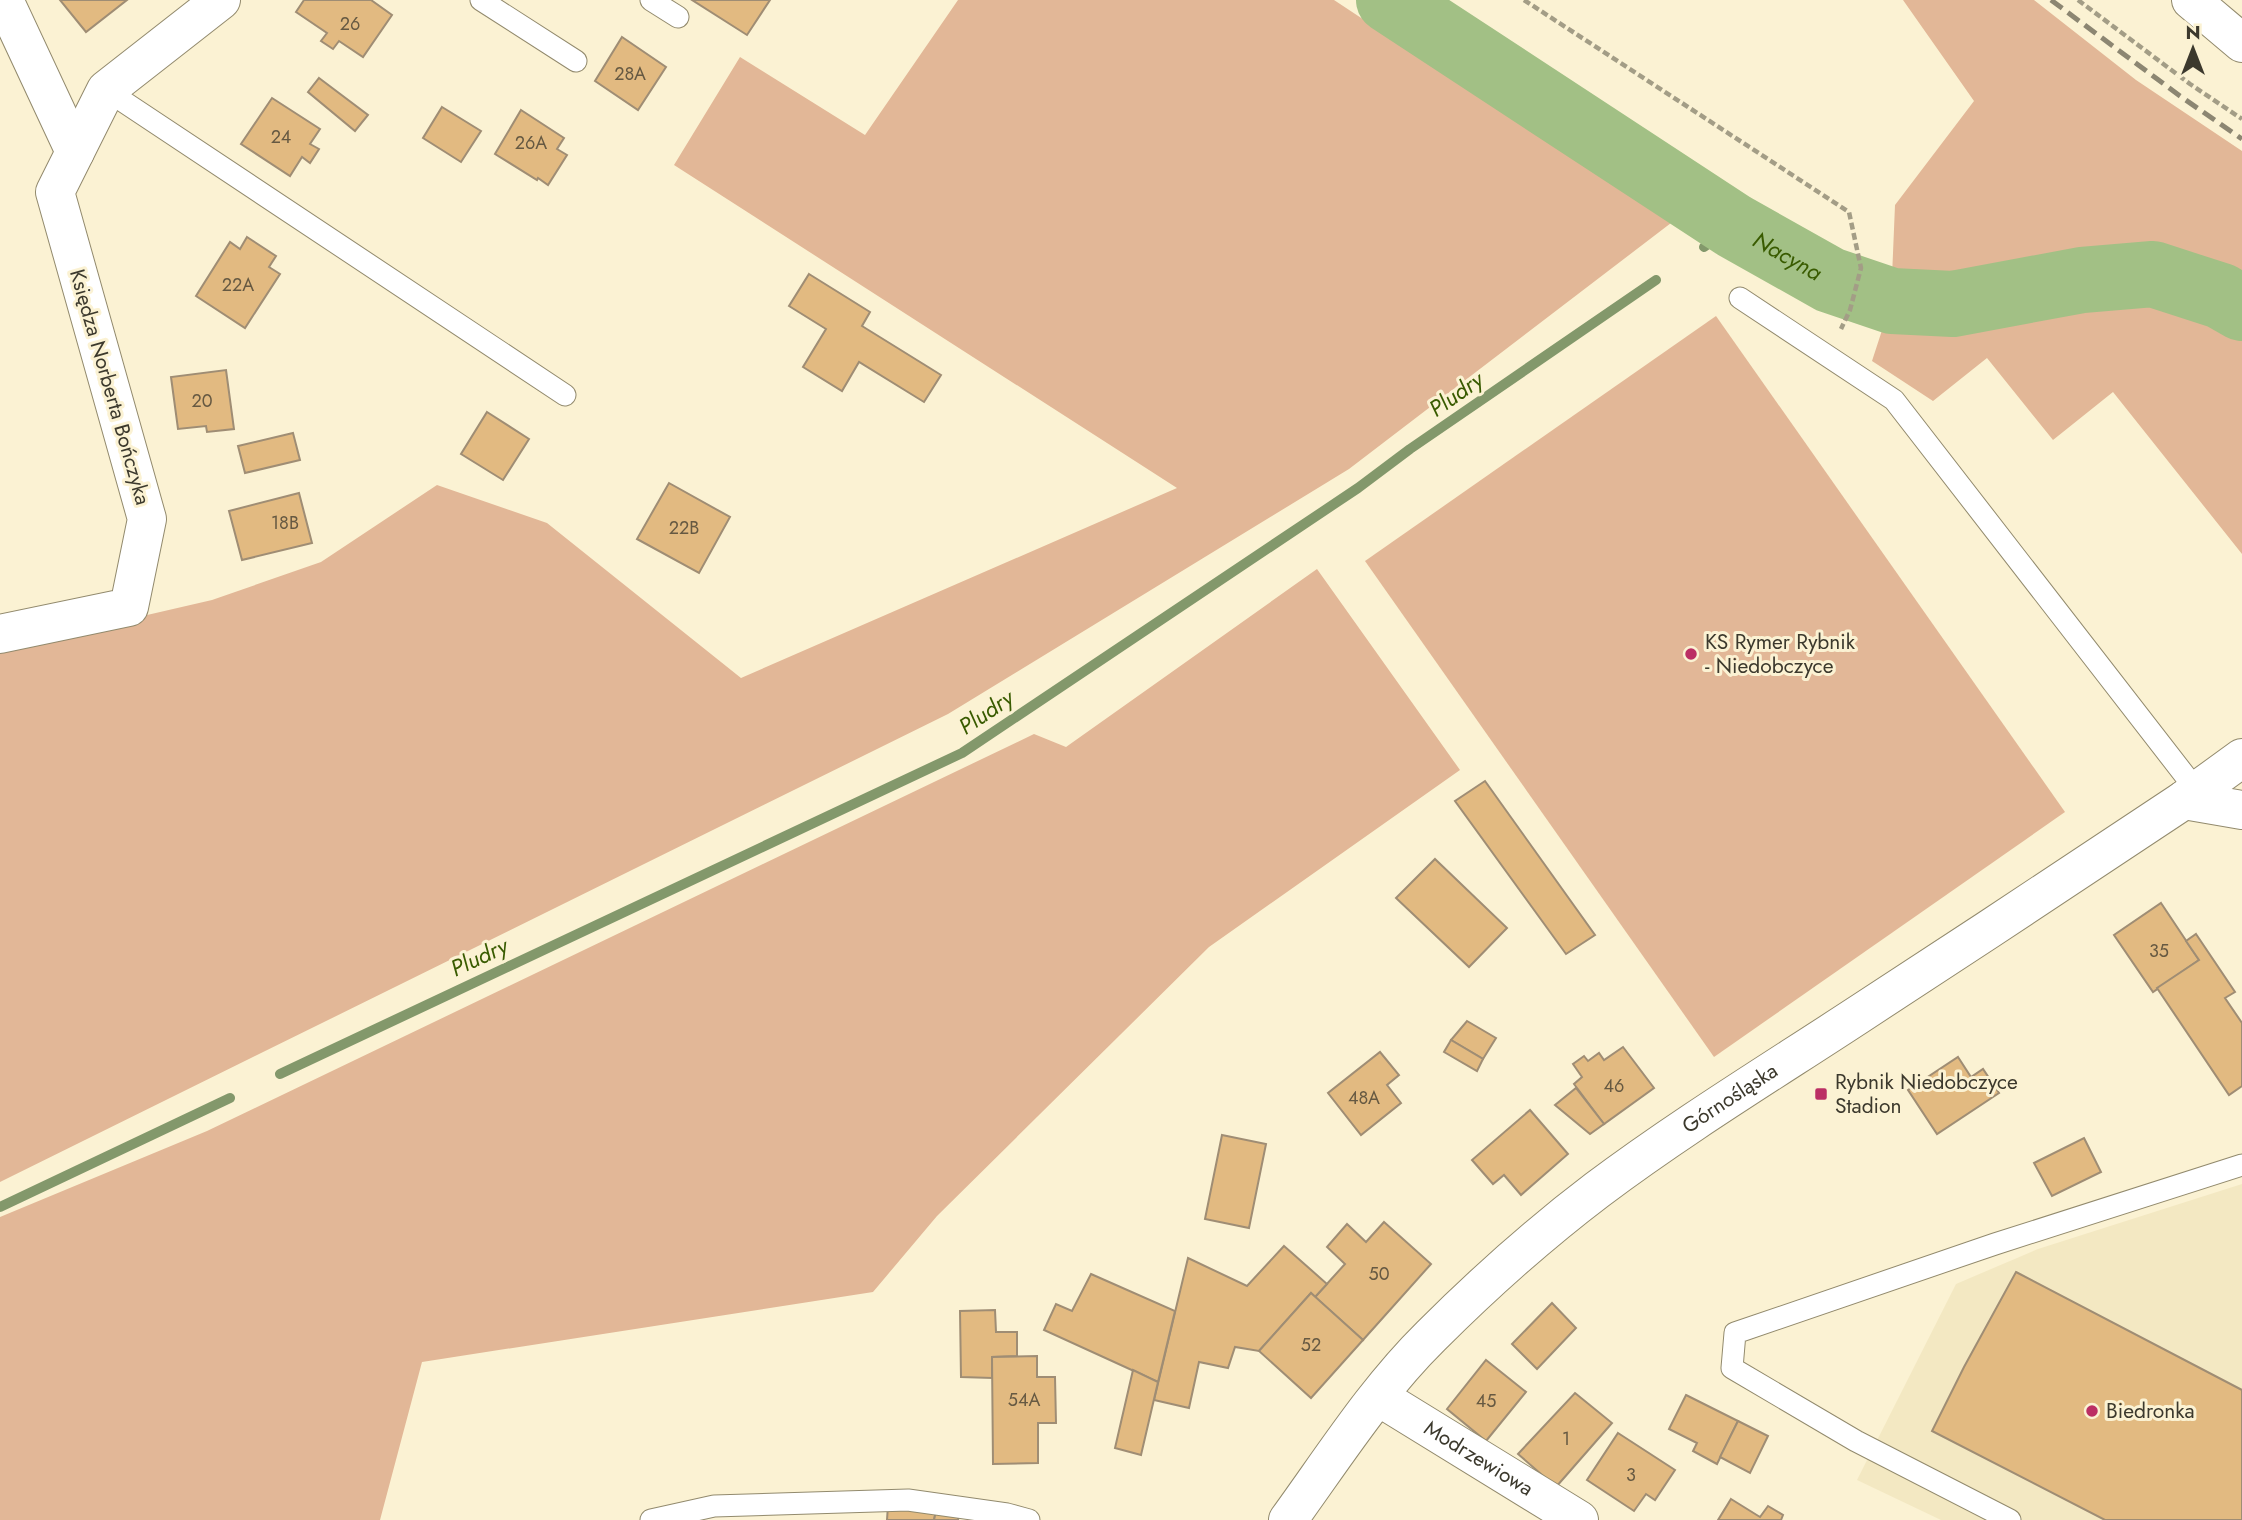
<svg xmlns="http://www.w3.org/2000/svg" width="2242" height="1520" font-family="Jost,sans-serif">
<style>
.built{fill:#f3e8c2}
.green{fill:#e2b797}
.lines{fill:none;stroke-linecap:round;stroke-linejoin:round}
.stream{stroke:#83986b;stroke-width:10}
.river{stroke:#a2c085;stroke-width:66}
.building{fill:#e2ba81;stroke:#9f8d74;stroke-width:2}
.lane-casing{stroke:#928a6d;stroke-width:23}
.street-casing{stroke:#928a6d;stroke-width:40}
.secondary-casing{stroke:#928a6d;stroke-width:40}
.path{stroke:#a39d86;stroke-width:4.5;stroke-dasharray:7 3.5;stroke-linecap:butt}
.lane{stroke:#fff;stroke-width:21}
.street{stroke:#fff;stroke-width:38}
.secondary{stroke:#fff;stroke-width:38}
.rail{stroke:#8c8672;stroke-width:5;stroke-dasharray:14 7;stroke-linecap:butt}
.poi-dot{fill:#bb2f64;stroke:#fbf2d3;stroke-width:2.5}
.labels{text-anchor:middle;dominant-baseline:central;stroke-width:6;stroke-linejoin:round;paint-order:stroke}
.number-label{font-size:18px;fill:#665942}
.street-label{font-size:21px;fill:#3c392d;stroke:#fbf2d3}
.poi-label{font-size:21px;fill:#3c392d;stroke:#fbf2d3;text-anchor:start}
.water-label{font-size:23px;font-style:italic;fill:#395b00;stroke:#fbf2d3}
</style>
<rect width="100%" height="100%" fill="#fbf2d3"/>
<polygon class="built" points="2242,1184 2242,1520 1941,1520 1857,1480 1956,1284 2038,1249"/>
<g class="green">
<polygon points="958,0 1334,0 1671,223 1349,469 948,714 0,1182 0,649 212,600 321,562 437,485 547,523 741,678 1177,488 674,165 740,57 865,135"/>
<polygon points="1903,0 2034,0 2136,80 2242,151 2242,285 2164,261 1950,286 1892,277 1895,205 1974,101"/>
<polygon points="2156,287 2242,325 2242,554 2113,392 2053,440 1987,358 1933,401 1872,361 1886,318 1950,319"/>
<polygon points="1716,316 2065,812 1714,1057 1365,561"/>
<polygon points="1317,569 1460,770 1209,947 937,1216 873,1292 422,1362 380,1520 0,1520 0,1217 207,1131 1034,734 1066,747"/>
</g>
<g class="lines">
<g class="stream">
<polyline points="1704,247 1734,226"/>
<polyline points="280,1074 962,753 1358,488 1410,449 1656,280"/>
<polyline points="0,1207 230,1098"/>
</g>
<path class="river" id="s1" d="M1389,0L1734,226L1830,280L1892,301L1953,304L2082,280L2153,274L2221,296L2242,308"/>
</g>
<g class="building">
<polygon points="60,0 127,0 86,32"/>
<polygon points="304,0 371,0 392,15 363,57 339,41 333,49 321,41 327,33 296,12"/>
<polygon points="692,0 770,0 747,35"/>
<polygon points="622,37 666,67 638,110 595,81"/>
<polygon points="319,78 368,115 355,131 308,92"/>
<polygon points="272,98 320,129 310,144 319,149 310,163 302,157 290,176 241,144"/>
<polygon points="442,107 481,131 461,162 423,138"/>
<polygon points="521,110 564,138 557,149 567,155 548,185 538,178 537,180 495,154"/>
<polygon points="247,237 276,256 269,267 280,274 245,328 196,296 230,242 240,249"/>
<polygon points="809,274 870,312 862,326 941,375 924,402 859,362 842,391 803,367 826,329 789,306"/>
<polygon points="226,370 234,429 207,432 206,426 178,429 171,377"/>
<polygon points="487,412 529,439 503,480 461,454"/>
<polygon points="293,433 300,460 245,473 238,446"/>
<polygon points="669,483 730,517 699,573 637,539"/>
<polygon points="299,493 312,543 242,560 229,511"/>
<polygon points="1485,781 1595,935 1566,954 1455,801"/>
<polygon points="1435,859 1507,928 1469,967 1396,898"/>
<polygon points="2161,903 2199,960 2153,992 2114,935"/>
<polygon points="2196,934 2235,992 2225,998 2242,1023 2242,1086 2229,1095 2157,988 2199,960 2186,941"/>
<polygon points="1467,1021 1496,1038 1483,1059 1451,1040"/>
<polygon points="1451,1040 1483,1059 1477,1071 1444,1052"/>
<polygon points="1623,1047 1654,1088 1604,1124 1574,1084 1582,1077 1573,1064 1584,1056 1588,1061 1599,1053 1604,1060"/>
<polygon points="1380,1052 1399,1075 1387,1085 1401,1103 1361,1135 1328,1093"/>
<polygon points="1958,1057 1971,1077 1983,1069 1999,1093 1937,1134 1908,1090"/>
<polygon points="1576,1088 1604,1124 1590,1134 1555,1105"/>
<polygon points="1530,1110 1568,1154 1521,1195 1504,1175 1493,1184 1472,1160"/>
<polygon points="1222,1135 1266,1144 1249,1228 1205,1219"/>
<polygon points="2084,1138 2101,1172 2052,1196 2034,1163"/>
<polygon points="1384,1222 1431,1264 1363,1340 1315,1297 1345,1264 1327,1247 1347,1224 1366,1242"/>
<polygon points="1284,1246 1327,1284 1315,1297 1311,1293 1259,1351 1235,1347 1228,1368 1199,1362 1189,1408 1154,1400 1188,1258 1247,1286"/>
<polygon points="2016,1272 2242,1390 2242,1520 2105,1520 1932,1431 1964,1367"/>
<polygon points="1091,1274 1175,1311 1158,1382 1044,1330 1056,1304 1072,1311"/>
<polygon points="1311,1293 1363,1340 1311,1398 1259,1351"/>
<polygon points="1552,1303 1576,1328 1537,1369 1512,1344"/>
<polygon points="995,1310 996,1332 1017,1332 1017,1356 992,1357 992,1378 961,1377 960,1311"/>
<polygon points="1037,1356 1037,1377 1055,1377 1056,1423 1038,1423 1038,1463 993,1464 992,1357"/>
<polygon points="1486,1360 1526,1392 1486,1441 1447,1409"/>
<polygon points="1133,1370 1158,1382 1141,1455 1115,1448"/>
<polygon points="1575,1393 1612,1423 1556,1487 1518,1454"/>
<polygon points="1686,1395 1738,1421 1717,1464 1693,1451 1697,1443 1669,1429"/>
<polygon points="1738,1421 1768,1436 1750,1473 1720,1457"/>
<polygon points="1618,1433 1675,1470 1655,1500 1646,1494 1634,1511 1587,1480"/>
<polygon points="1731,1499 1760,1517 1768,1506 1783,1515 1781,1520 1718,1520"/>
<polygon points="888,1505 936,1511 934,1520 887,1520"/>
<polygon points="936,1511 959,1514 958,1520 934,1520"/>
</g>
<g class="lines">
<g class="lane-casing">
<g id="lane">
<polyline points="481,0 576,61"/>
<polyline points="651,0 678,17"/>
<polyline points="106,90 565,395"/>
<polyline points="1740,298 1894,400 2197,791"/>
<polyline points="651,1520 714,1506 908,1500 1007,1514 1029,1520"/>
<polyline points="2010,1520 1856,1441 1732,1368 1735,1333 1995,1244 2242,1165"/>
</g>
</g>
<g class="street-casing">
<g id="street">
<polyline points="4,0 75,152"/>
<polyline points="2191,0 2242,43"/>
<polyline points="0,634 129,607 147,519 55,192 106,90 221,0"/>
<path id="s2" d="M1379,1397L1579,1520"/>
</g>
</g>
<g class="secondary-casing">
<g id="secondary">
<polyline points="2184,800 2242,810"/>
<path id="s3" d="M1288,1520C1333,1458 1376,1390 1431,1336C1483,1284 1539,1234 1597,1190C1681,1127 1771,1072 1858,1015C1967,944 2076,872 2184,800L2242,758"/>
</g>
</g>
<g class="path">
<polyline points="1524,0 1849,212 1861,268 1850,310 1841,329"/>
<polyline points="2078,0 2190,84 2242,119"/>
</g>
<use href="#lane" class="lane"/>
<use href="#street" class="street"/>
<use href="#secondary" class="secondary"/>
<polyline class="rail" points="2051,0 2180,96 2242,139"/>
</g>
<g class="poi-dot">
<circle cx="1691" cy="654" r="7"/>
<rect x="1814" y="1087" width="14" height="14" rx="3.5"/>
<circle cx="2092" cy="1411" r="7"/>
</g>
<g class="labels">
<g class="number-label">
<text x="350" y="24">26</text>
<text x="630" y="74">28A</text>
<text x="281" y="137">24</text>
<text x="531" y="143">26A</text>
<text x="238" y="285">22A</text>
<text x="202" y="401">20</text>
<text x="285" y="523">18B</text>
<text x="684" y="528">22B</text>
<text x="2159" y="951">35</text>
<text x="1614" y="1086">46</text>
<text x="1364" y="1098">48A</text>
<text x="1379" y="1274">50</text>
<text x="1311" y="1345">52</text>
<text x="1024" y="1400">54A</text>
<text x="1486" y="1401">45</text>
<text x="1566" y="1439">1</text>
<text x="1631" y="1475">3</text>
</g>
<g class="street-label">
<text transform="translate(110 387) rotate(74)">Księdza Norberta Bończyka</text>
<text stroke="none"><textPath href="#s3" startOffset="616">Górnośląska</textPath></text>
<text stroke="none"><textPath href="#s2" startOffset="117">Modrzewiowa</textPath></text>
</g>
<g class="poi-label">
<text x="1705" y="642">KS Rymer Rybnik<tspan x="1705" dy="24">- Niedobczyce</tspan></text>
<text x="1835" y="1082">Rybnik Niedobczyce<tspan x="1835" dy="24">Stadion</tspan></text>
<text x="2106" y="1411">Biedronka</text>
</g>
<g class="water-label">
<text stroke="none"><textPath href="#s1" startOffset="474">Nacyna</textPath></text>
<text transform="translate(1456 394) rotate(-35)">Pludry</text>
<text transform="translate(986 712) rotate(-34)">Pludry</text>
<text transform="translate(479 957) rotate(-25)">Pludry</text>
</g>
</g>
<g transform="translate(2193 49)" stroke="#fbf2d3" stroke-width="5" paint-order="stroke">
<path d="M0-5L12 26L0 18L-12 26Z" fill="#3c392d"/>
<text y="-10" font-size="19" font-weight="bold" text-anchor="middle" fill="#3c392d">N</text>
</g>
</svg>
